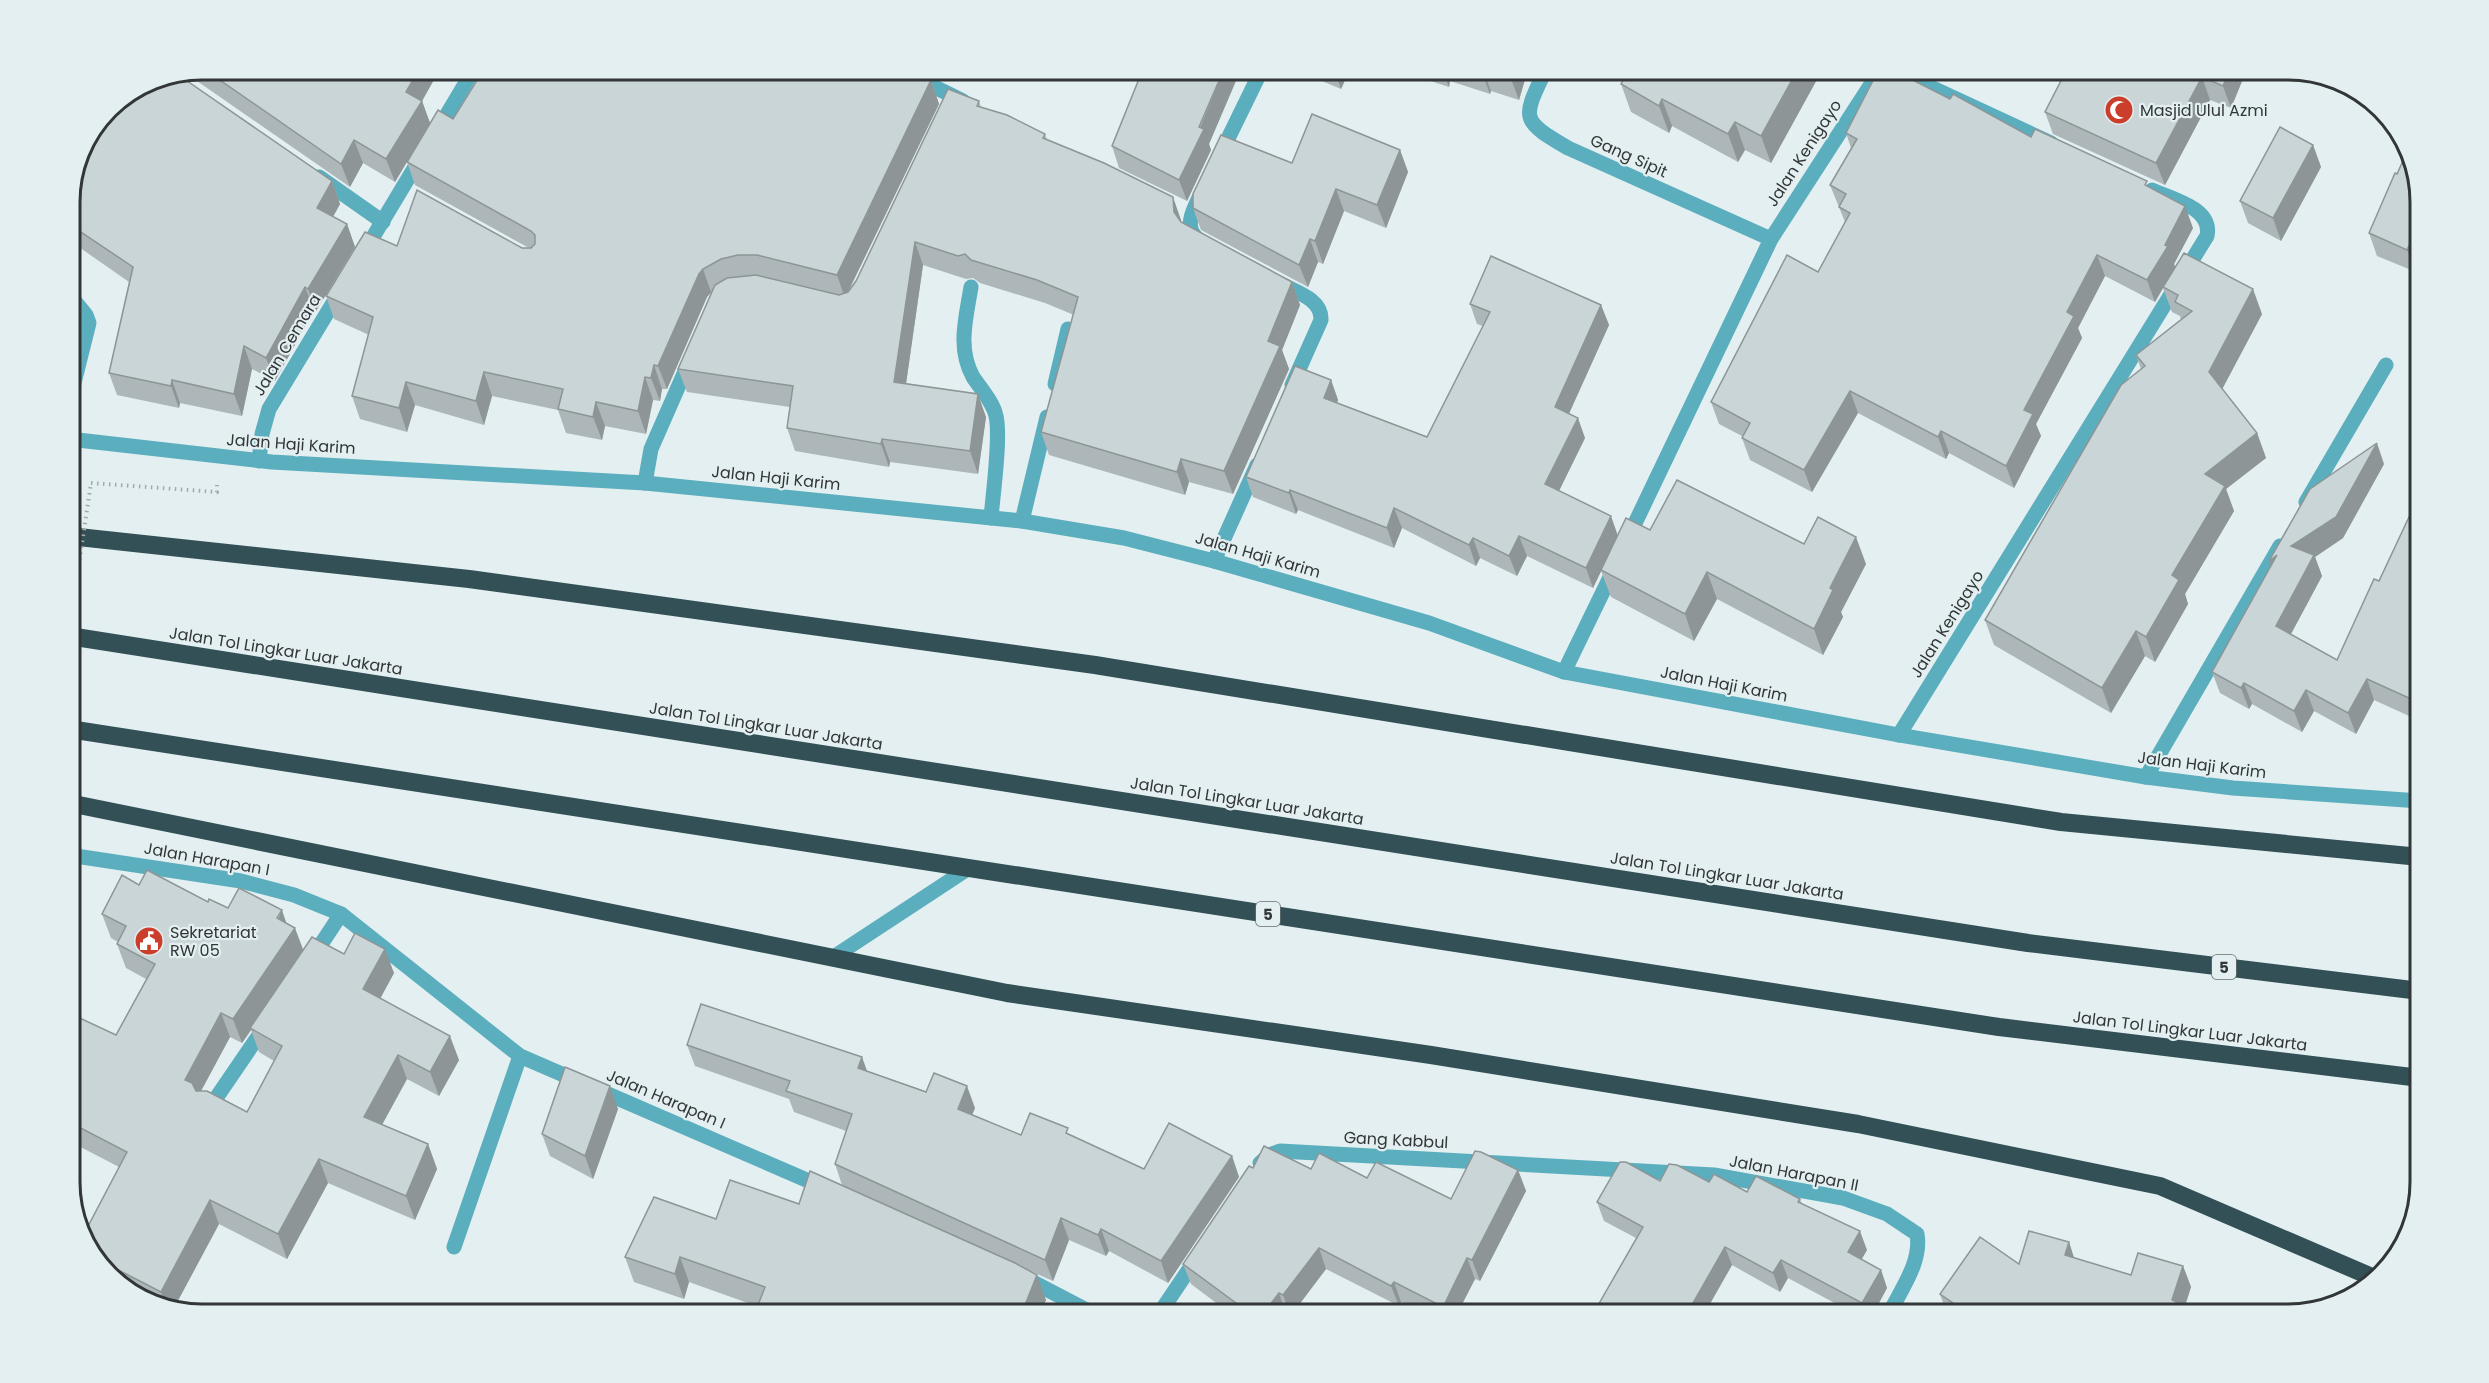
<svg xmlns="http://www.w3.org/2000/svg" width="2489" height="1383" font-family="Poppins,sans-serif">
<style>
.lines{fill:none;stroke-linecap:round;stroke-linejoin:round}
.path{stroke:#a2abac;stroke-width:4;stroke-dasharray:1.5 4.5;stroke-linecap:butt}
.minor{stroke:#5baebd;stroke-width:15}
.highway{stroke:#325056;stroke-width:18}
.path-bridge{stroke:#a2abac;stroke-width:4;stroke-dasharray:1.5 4.5;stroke-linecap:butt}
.wall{fill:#adb7b9;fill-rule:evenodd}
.shaded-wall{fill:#8d9596}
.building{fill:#c9d5d7;stroke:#8d9596;stroke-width:1.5}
.labels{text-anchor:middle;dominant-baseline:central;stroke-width:4.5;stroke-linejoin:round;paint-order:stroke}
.shield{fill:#e3eff1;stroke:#676e6f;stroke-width:1.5}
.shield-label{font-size:15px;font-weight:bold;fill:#323637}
.poi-label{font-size:16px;fill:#323637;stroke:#e3eff1;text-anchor:start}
.street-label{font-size:16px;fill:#323637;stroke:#e3eff1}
.rim{fill:none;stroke:#323637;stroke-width:3}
</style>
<rect width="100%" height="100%" fill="#e3eff1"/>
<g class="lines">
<polyline class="path" points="91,483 217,492 217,485"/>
<g class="minor">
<polyline points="898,69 963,101"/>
<path d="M1546,69C1522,119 1520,120 1568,148L1771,239"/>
<polyline points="437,131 474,69"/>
<polyline points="1220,155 1262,69"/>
<polyline points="319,177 383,222"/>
<path d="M1202,242C1180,230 1194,208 1203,190"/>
<polyline points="364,252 421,157"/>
<path d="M1279,283C1296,292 1322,299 1321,320L1292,385"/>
<path d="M971,287C966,318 957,348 973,377C981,389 993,402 996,416C1001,437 993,493 991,518"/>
<polyline points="69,294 86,315 89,323 69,403"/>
<polyline points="1055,384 1068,329"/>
<polyline points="69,439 272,462 645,483 1022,521 1124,538 1214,561 1429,623 1564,672 1899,735 2146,777 2233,788 2420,801"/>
<polyline points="259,461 262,434 269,409 341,290"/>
<polyline points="645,483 651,449 690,360"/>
<polyline points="2306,502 2386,365"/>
<polyline points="1022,521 1047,417"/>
<polyline points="1627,540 1771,239 1877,75 1891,70 1896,71 2051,143"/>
<polyline points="1214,561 1257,465"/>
<polyline points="1564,672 1615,567"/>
<path d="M1899,735L2207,236C2213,208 2172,199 2152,190"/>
<polyline points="2146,777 2280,546"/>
<polyline points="69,855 241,881 294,895 341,914 520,1056 825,1188"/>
<polyline points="312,958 341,914"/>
<polyline points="832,958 969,868"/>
<polyline points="210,1107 266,1025"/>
<path d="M1260,1163L1269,1155L1280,1151L1714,1175L1843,1198L1887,1214L1917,1234C1922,1262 1901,1289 1889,1314"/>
<polyline points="454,1247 520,1056"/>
<polyline points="1025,1278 1094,1314"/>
<polyline points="1159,1314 1198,1256"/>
</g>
<g class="highway">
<polyline points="69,536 469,579 1095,665 2061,822 2420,857"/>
<polyline points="69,636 2028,943 2420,991"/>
<polyline points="69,729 1999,1027 2420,1078"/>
<polyline points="69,803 1007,993 1431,1055 1858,1124 2160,1186 2372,1277"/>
</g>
<polyline class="path-bridge" points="69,631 91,483"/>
</g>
<g class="wall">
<polygon points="202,69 440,69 422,101 430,123 395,182 363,163 350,187 184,72"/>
<polygon points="1143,69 1241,69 1209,144 1211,150 1187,201 1119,168 1112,146"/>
<polygon points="1293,69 1350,69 1341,89"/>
<polygon points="1393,69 1528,69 1519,100 1491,91 1490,94 1450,81 1449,87"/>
<polygon points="1621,69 1839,69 1835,80 1820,74 1771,163 1745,150 1738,162 1672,126 1669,133 1631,112 1621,84 1625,77"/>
<polygon points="2067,69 2247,69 2231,108 2210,100 2165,185 2053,134 2045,112"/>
<polygon points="931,80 939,104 848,292 979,101 981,107 1045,134 1047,140 1181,220 1181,223 1292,282 1300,305 1282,350 1289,369 1233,494 1189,482 1185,495 1049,455 1041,432 1074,315 1045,303 980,283 973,278 966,279 923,265 906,383 986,417 978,474 890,462 889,467 795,451 787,428 790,407 687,392 678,369 712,292 707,297 667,389 662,389 660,401 653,400 646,434 605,426 602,440 566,433 558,410 492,396 484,425 415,405 407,432 360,419 352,396 369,335 334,319 326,296 397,246 529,248 415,185 407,162 453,119"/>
<polygon points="1950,99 2031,137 2150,188 2193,228 2174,264 2175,267 2262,314 2222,389 2257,433 2266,458 2226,489 2234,511 2185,594 2188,604 2155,662 2145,656 2111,713 1994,645 1985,620 2141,369 2136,355 2181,320 2180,316 2172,312 2163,288 2155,302 2105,276 2078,328 2082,338 2036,424 2041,436 2014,488 1949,453 1946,459 1858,413 1812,492 1750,460 1742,438 1742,436 1719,424 1711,402 1818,272 1845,222 1830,185 1851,148 1846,133"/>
<polygon points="2313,145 2321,167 2281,241 2248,223 2240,201"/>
<polygon points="1400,150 1408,172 1386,228 1344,211 1323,264 1318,262 1308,287 1201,230 1193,208 1292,163"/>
<polygon points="2397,174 2420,194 2420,262 2416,272 2377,256 2369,233"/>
<polygon points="332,181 340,204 333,217 347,224 355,247 316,311 314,310 275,381 252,369 242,416 180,403 179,408 117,395 109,373 129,282 76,245 73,285 69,286 69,194"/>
<polygon points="1470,304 1601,305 1609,325 1569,413 1585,438 1559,491 1618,535 1650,530 1804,544 1866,564 1841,612 1843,617 1823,655 1717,599 1694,641 1611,597 1601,571 1593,588 1527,556 1517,576 1480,558 1476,566 1402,528 1394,548 1298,510 1296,514 1253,497 1246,477 1331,380 1338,400 1337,403 1427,437 1483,326 1477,324"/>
<polygon points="2384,464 2343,538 2315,557 2322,576 2291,634 2337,660 2420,510 2420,721 2374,700 2356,734 2314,711 2302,732 2252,704 2249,709 2220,693 2212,672 2271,566 2269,561"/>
<path d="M139,885L208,902L286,923L303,950L344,954L394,973L380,998L459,1060L439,1096L407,1079L382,1125L428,1144L437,1169L415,1220L328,1183L287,1259L219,1224L174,1308L143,1300L92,1255L86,1230L119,1167L69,1141V1013L116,1035L146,979L126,968L117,944L118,942L111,938L102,914ZM251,1030L259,1052L274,1061L247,1112L201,1091L230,1037L242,1043Z"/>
<polygon points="687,1045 867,1071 975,1108 972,1115 1021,1135 1070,1135 1144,1169 1232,1156 1239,1177 1168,1283 1109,1251 1106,1256 1069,1240 1053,1281 1028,1270 1046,1300 1040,1314 762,1314 759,1307 689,1282 684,1299 634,1282 625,1257 716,1219 799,1204 842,1185 835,1164 846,1131 794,1112 789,1099 695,1066"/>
<polygon points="618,1109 593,1179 550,1156 542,1134"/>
<polygon points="1253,1168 1311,1169 1367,1178 1451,1199 1518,1170 1526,1191 1480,1281 1475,1279 1457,1314 1424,1314 1401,1302 1399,1306 1326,1269 1292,1314 1231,1314 1191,1284 1183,1264"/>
<polygon points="1660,1181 1709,1182 1747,1192 1800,1199 1802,1204 1867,1250 1861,1259 1881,1270 1887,1288 1873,1314 1855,1314 1788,1278 1780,1292 1732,1265 1706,1311 1593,1314 1636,1238 1604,1221 1597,1202"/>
<polygon points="2069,1242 2074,1258 2131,1275 2183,1266 2191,1287 2185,1307 2199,1314 1947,1314 1940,1294 2019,1264"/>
</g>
<g class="shaded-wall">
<polygon points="419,69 440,69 422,101 430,123 395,182 386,159 406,92"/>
<polygon points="1224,69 1241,69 1209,144 1211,150 1187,201 1179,180"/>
<polygon points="1334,69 1350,69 1341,89"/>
<polygon points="1442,69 1446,69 1450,81 1449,87"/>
<polygon points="1514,69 1528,69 1519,100 1511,79"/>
<polygon points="1798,69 1818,69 1820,74 1771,163 1761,136"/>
<polygon points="1831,69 1839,69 1835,80"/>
<polygon points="2230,69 2247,69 2231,108 2223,86"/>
<polygon points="1483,70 1491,91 1490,94 1482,73"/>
<polygon points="2202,77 2210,100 2165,185 2156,163"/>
<polygon points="931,80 939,104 845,298 837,275"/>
<polygon points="1662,99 1672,126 1669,133 1659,106"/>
<polygon points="1735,122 1745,150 1738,162 1728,134"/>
<polygon points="354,140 363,163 350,187 341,164"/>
<polygon points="2313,145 2321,167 2281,241 2273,218"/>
<polygon points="1400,150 1408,172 1386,228 1377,205"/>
<polygon points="332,181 340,204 325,231 317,208"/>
<polygon points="1336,189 1344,211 1323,264 1315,241"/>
<polygon points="1173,197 1181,220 1182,235 1174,212"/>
<polygon points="2185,206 2193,228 2174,264 2176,268 2163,287 2163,288 2155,302 2147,280"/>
<polygon points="2420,222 2420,262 2416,272 2407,250"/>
<polygon points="347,224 355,247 316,311 308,289"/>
<polygon points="69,227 76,245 73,285 69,275"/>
<polygon points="1310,239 1318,262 1308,287 1299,265"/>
<polygon points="915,242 923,265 903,405 894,382"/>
<polygon points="2097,255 2105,276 2078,328 2082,338 2036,424 2041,436 2014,488 2006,466 2024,410 2067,312"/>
<polygon points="703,269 711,292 707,297 667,389 658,366 699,274"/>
<polygon points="1292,282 1300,305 1282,350 1289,369 1233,494 1224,471 1268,341"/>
<polygon points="305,287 314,310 275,381 266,358"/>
<polygon points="2253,289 2262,314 2218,397 2209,372"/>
<polygon points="1601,305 1609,325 1563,427 1555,407"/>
<polygon points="69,307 71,312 69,338"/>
<polygon points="244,346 252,369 242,416 234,394"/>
<polygon points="654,365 662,389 660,401 651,378"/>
<polygon points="484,372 492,396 484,425 476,401"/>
<polygon points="645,377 653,400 646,434 638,411"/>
<polygon points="172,380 180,403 179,408 171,386"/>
<polygon points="1331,380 1338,400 1331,418 1324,398"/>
<polygon points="406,382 415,405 407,432 399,408"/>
<polygon points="1850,391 1858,413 1812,492 1804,470"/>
<polygon points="978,394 986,417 978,474 970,451"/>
<polygon points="596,402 605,426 602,440 593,417"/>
<polygon points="1578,418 1585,438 1552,505 1545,484"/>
<polygon points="1941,431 1949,453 1946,459 1938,437"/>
<polygon points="2257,433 2266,458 2226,489 2234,511 2185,594 2188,604 2155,662 2146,637 2172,575 2205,474"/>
<polygon points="882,439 890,462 889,467 881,444"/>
<polygon points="2377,443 2384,464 2343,538 2315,557 2322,576 2284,647 2276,626 2291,546"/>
<polygon points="1181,459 1189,482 1185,495 1177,472"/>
<polygon points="1290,490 1298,510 1296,514 1289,493"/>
<polygon points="1394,508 1402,528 1394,548 1387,528"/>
<polygon points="1611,516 1618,536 1593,588 1586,568"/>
<polygon points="1519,536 1527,556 1517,576 1509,556"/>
<polygon points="1856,537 1866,564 1841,612 1843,617 1823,655 1814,629 1830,588"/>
<polygon points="1473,538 1480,558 1476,566 1469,545"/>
<polygon points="2277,555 2276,582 2269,561"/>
<polygon points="1707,572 1717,599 1694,641 1685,614"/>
<polygon points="2136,631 2145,656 2111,713 2102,688"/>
<polygon points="2367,679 2374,700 2356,734 2348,713"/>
<polygon points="2244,683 2252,704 2249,709 2241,688"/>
<polygon points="2306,690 2314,711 2302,732 2294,711"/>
<polygon points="282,910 290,934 295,928 304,952 250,1028 251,1030 242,1043 233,1019"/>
<polygon points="385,949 394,973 372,1014 363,989"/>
<polygon points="221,1013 230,1037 194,1104 185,1080"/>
<polygon points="450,1036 459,1060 439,1096 430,1072"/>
<polygon points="398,1055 407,1079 373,1141 364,1117"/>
<polygon points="862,1057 870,1079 858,1068"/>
<polygon points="610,1086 618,1109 593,1179 585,1156"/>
<polygon points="967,1086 975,1108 965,1131 958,1109"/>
<polygon points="428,1144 437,1169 415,1220 406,1196"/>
<polygon points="1232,1156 1239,1177 1168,1283 1161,1261"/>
<polygon points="319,1159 328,1183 287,1259 278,1234"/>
<polygon points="1518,1170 1526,1191 1480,1281 1472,1260"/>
<polygon points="210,1200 219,1224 174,1308 166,1306 161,1292"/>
<polygon points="1061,1218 1069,1240 1053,1281 1045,1260"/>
<polygon points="1101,1229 1109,1251 1106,1256 1098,1235"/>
<polygon points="1860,1231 1867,1250 1855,1271 1848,1252"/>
<polygon points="2069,1242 2076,1264 2065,1255"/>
<polygon points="1725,1247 1732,1265 1704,1314 1693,1303"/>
<polygon points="1319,1248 1326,1269 1292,1314 1290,1314 1283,1295"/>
<polygon points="680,1257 689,1282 684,1299 675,1274"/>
<polygon points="1467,1258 1475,1279 1457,1314 1445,1314 1443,1307"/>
<polygon points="1781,1260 1788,1278 1780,1292 1773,1273"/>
<polygon points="2183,1266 2191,1287 2182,1314 2172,1300"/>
<polygon points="1881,1270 1887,1288 1873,1314 1866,1314 1862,1303"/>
<polygon points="1037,1275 1046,1300 1040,1314 1025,1314 1023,1310"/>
<polygon points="1394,1282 1401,1302 1399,1306 1391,1286"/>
<polygon points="1279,1293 1286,1314 1263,1314"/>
</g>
<g class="building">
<polygon points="204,69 419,69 406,92 422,101 386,159 354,140 341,164"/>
<polygon points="484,69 909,69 931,80 837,275 757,255 738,255 721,259 703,269 699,274 658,366 654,365 651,378 645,377 638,411 596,402 593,417 558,409 563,389 484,372 476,401 406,382 399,408 352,396 373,317 326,296 365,232 397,246 417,190 522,248 531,248 535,244 535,235 531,231 407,162 438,110 453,119"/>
<polygon points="1143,69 1224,69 1199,127 1204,129 1179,180 1112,146"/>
<polygon points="1471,69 1514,69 1511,79 1483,70 1482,73"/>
<polygon points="1629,69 1798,69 1761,136 1735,122 1728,134 1662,99 1659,106 1621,84"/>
<polygon points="1879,69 1891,69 1950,99 1953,94 2031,137 2035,129 2147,181 2145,185 2185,206 2165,245 2168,246 2147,280 2097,255 2067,312 2074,316 2024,410 2033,414 2006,466 1941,431 1938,437 1850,391 1804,470 1742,438 1750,423 1711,402 1787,255 1818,272 1850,213 1839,207 1846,194 1830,185 1857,139 1846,133"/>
<polygon points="2067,69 2230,69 2223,86 2202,77 2156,163 2045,112"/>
<polygon points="177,74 332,181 317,208 347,224 308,289 305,287 266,358 244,346 234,394 172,380 171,386 109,373 133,267 69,224 69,194 79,151 108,108 151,79"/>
<polygon points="948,89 979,101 977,106 1007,115 1045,134 1043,138 1104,163 1173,197 1174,212 1181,222 1292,282 1268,341 1280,346 1224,471 1181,459 1177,472 1041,432 1078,297 1037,280 971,260 965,254 958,256 915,242 894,382 978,394 970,451 882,439 881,444 787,428 793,386 678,369 715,285 727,278 756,275 839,295 848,292 856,281"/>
<polygon points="1312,114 1400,150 1377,205 1336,189 1315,241 1310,239 1299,265 1193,208 1193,194 1221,135 1292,163"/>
<polygon points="2280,127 2313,145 2273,218 2240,201"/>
<polygon points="2406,154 2420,194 2420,222 2407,250 2369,233 2395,173 2397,174"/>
<polygon points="2184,253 2253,289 2209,372 2257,433 2205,474 2225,486 2172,575 2179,580 2146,637 2136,631 2102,688 1985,620 2121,385 2145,366 2136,355 2192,311 2175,302 2178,295 2163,287"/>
<polygon points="1491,256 1601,305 1555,407 1578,418 1545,484 1611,516 1586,568 1519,536 1509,556 1473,538 1469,545 1394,508 1387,528 1290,490 1289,493 1246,477 1295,366 1331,380 1324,398 1427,437 1490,312 1470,304"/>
<polygon points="2377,443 2336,517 2291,546 2314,555 2276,626 2337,660 2374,579 2379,581 2409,517 2420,510 2420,703 2367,679 2348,713 2306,690 2294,711 2244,683 2241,688 2212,672 2277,555 2269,561 2310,489"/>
<polygon points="1677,480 1804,544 1818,517 1856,537 1830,588 1833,590 1814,629 1707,572 1685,614 1601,570 1626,518 1650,530"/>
<polygon points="147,870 208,902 209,899 228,908 239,888 282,910 277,918 295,928 233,1019 221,1013 185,1080 192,1083 196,1091 207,1091 247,1112 282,1046 250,1028 312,937 344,954 355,933 385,949 363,989 450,1036 430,1072 398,1055 364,1117 428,1144 406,1196 319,1159 278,1234 210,1200 161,1292 101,1261 100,1263 92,1255 83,1230 86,1230 127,1152 69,1122 69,1013 116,1035 155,964 117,944 126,926 102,914 122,875 139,885"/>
<polygon points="701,1004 862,1057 858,1068 926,1092 934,1073 967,1086 958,1109 1021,1135 1030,1113 1068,1128 1066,1133 1144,1169 1169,1123 1232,1156 1161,1261 1101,1229 1098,1235 1061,1218 1045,1260 835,1164 852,1114 786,1091 790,1081 687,1045"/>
<polygon points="565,1067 610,1086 585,1156 542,1134"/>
<polygon points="1264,1146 1311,1169 1319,1153 1367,1178 1376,1162 1451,1199 1475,1151 1481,1152 1518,1170 1472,1260 1467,1258 1443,1307 1394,1282 1391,1286 1319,1248 1283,1295 1279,1293 1263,1314 1251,1314 1183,1264 1249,1166 1253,1168"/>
<polygon points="1620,1162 1626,1162 1660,1181 1669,1164 1677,1165 1709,1182 1714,1174 1747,1192 1756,1176 1800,1199 1798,1202 1860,1231 1848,1252 1881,1270 1862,1303 1781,1260 1773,1273 1725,1247 1693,1303 1711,1314 1593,1314 1643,1227 1597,1202"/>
<polygon points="810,1171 1015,1263 1037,1275 1023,1310 1030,1314 784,1314 758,1305 765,1287 680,1257 675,1274 625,1257 654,1197 716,1219 730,1180 799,1204"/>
<polygon points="2029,1231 2069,1242 2065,1255 2131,1275 2138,1253 2183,1266 2172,1300 2199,1314 1969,1314 1940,1294 1980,1237 2019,1264"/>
<polygon points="2265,1305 2278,1314 2260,1314"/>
</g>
<defs>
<g id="mosque-disc" transform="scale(1.5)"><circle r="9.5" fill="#ca3e2b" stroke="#e3eff1"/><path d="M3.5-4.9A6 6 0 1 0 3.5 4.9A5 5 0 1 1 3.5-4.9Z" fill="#fff"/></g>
<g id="civic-disc" transform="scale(1.5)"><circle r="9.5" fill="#ca3e2b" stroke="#e3eff1"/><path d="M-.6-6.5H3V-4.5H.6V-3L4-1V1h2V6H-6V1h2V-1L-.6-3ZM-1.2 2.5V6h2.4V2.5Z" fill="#fff"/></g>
</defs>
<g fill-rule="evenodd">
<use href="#mosque-disc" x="2119" y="110"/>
<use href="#civic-disc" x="149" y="941"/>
</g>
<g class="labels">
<g class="shield">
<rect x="1256" y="902" width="24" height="24" rx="4.5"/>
<rect x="2212" y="955" width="24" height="24" rx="4.5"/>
</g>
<g class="shield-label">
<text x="1268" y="914">5</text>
<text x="2224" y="967">5</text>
</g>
<g class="poi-label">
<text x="2140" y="110">Masjid Ulul Azmi</text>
<text x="170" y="932">Sekretariat<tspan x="170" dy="18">RW 05</tspan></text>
</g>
<g class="street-label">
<text transform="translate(1804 153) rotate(-57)">Jalan Kenigayo</text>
<text transform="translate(1629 156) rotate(24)">Gang Sipit</text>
<text transform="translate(287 345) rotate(-59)">Jalan Cemara</text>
<text transform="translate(291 444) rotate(4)">Jalan Haji Karim</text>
<text transform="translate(776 478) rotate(6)">Jalan Haji Karim</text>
<text transform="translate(1258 555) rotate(16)">Jalan Haji Karim</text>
<text transform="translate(1947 624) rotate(-58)">Jalan Kenigayo</text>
<text transform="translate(286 651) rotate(9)">Jalan Tol Lingkar Luar Jakarta</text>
<text transform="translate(1724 684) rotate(11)">Jalan Haji Karim</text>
<text transform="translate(766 726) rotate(9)">Jalan Tol Lingkar Luar Jakarta</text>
<text transform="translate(2202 765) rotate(7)">Jalan Haji Karim</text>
<text transform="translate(1247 801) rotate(9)">Jalan Tol Lingkar Luar Jakarta</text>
<text transform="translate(207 859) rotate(10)">Jalan Harapan I</text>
<text transform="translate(1727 876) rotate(9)">Jalan Tol Lingkar Luar Jakarta</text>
<text transform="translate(2190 1031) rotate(7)">Jalan Tol Lingkar Luar Jakarta</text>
<text transform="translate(666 1099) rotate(23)">Jalan Harapan I</text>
<text transform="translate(1396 1140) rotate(3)">Gang Kabbul</text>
<text transform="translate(1794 1173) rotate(11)">Jalan Harapan II</text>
</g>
</g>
<path d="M0 0H2489V1383H0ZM202 80H2288A122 122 0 0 1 2410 202V1182A122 122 0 0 1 2288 1304H202A122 122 0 0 1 80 1182V202A122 122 0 0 1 202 80Z" fill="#e3eff1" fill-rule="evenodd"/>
<path class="rim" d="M202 80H2288A122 122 0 0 1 2410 202V1182A122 122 0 0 1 2288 1304H202A122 122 0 0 1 80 1182V202A122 122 0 0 1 202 80Z"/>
</svg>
